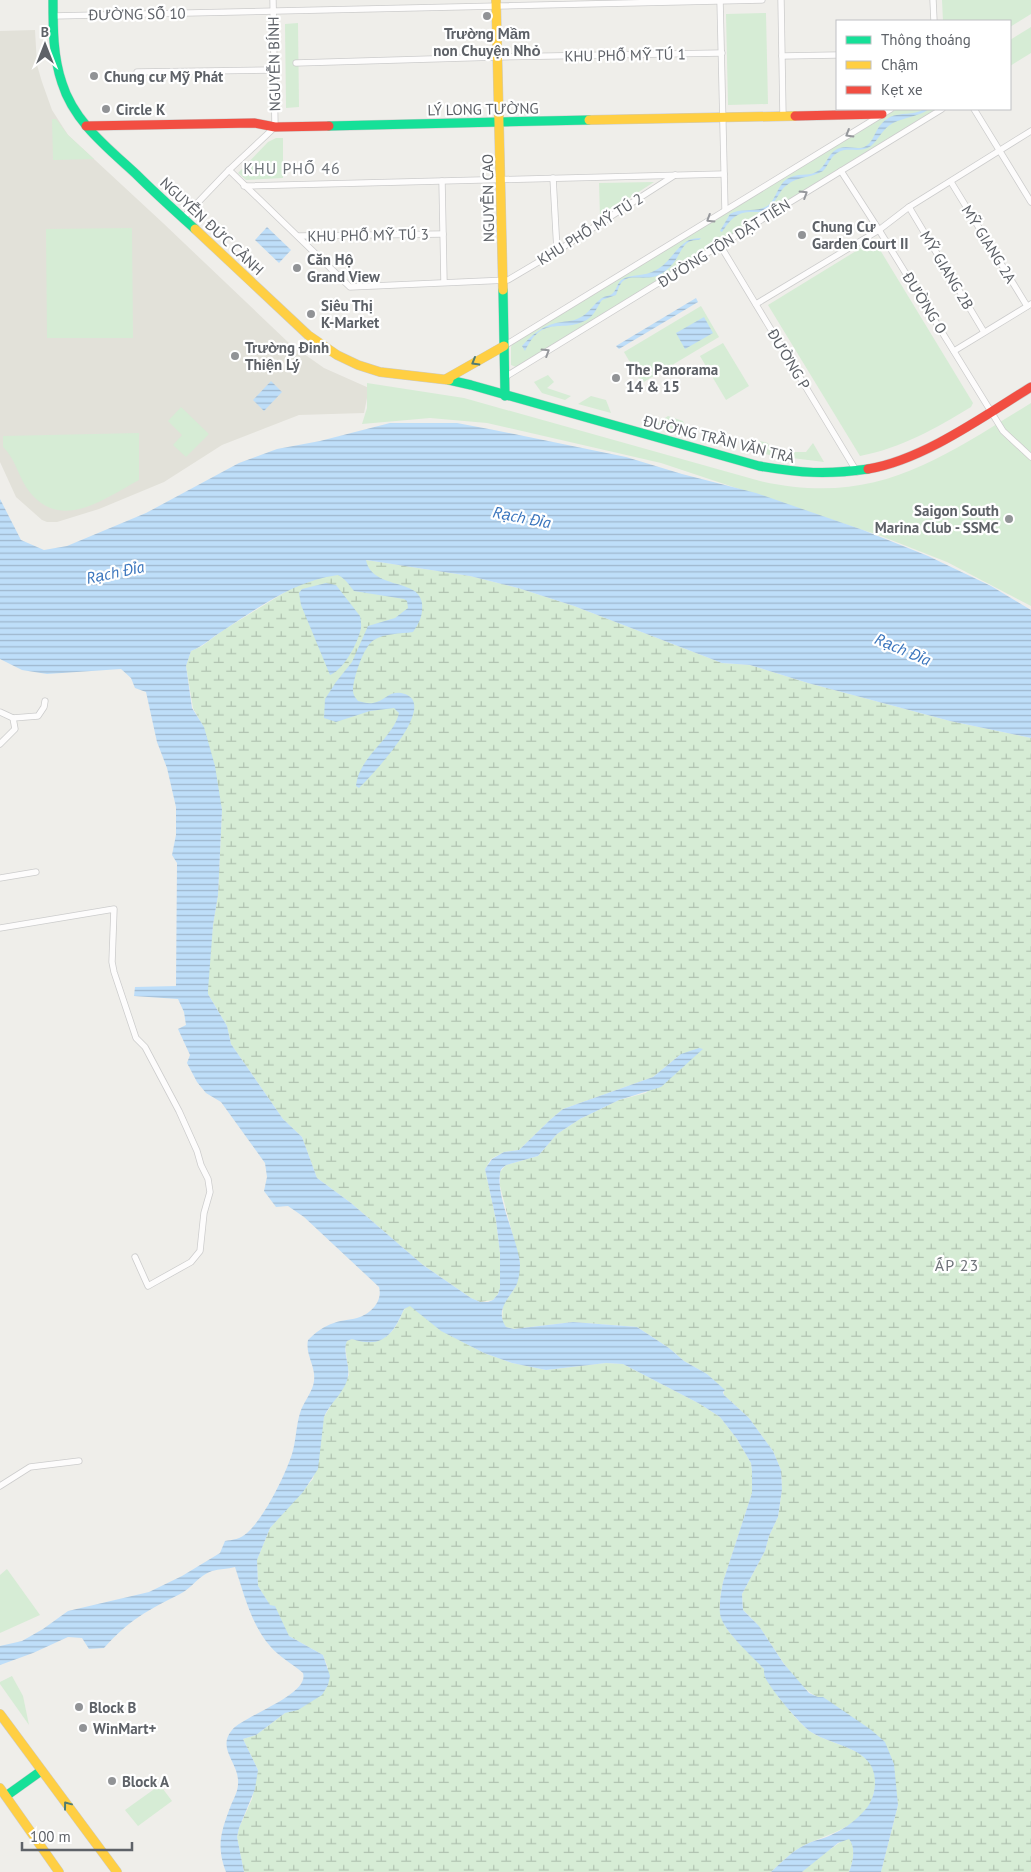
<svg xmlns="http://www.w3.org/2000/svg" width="1031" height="1872" font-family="'PT Sans',sans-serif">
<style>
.education{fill:#e2e1d9}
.green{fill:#d6ecd5}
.wetland{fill:url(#wetland-marsh)}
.water{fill:url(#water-rules)}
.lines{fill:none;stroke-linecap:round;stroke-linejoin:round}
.street-casing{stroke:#ccc;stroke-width:7}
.fast-casing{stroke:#cbcbca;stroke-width:10}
.slow-casing{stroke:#cbcbca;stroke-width:10}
.jam-casing{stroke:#cbcbca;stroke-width:10}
.street{stroke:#fdfcfc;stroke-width:5.5}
.fast{stroke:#16e098;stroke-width:9}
.slow{stroke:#ffcf43;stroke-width:9}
.jam{stroke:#f24e42;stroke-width:9}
.oneway{stroke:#96989c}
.oneway2{stroke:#507b72}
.poi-dot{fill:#919396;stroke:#fff;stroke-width:2}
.labels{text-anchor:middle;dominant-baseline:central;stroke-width:4.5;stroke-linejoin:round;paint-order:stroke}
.street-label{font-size:15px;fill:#5e6268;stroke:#fff}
.poi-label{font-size:15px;font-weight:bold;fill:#5e6268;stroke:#fff;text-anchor:start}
.neighbourhood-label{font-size:16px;letter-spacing:1px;fill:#6f747a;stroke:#fff}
.water-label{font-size:16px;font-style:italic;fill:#3a75bd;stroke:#fff}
</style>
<defs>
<pattern id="wetland-marsh" width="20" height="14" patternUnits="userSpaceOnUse" patternTransform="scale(1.25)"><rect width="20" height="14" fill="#d6ecd5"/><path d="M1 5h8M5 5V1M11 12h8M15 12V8" fill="none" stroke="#b1c3b1"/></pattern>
<pattern id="water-rules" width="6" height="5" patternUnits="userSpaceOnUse" patternTransform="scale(1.25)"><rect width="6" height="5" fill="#bedef9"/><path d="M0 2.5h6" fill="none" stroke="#9eb7cd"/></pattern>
</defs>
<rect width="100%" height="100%" fill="#efeeea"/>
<polygon class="education" points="35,30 37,65 42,82 52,110 68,135 163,223 290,344 324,368 369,388 364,413 299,415 222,445 164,482 99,509 57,522 47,522 42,520 16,497 0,462 0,31"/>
<g class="green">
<polygon points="942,0 1031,0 1031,14 1010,27 1010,21 943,21"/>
<polygon points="766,13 768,104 728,105 726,14"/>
<polygon points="298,23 299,107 286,108 285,24"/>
<polygon points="1031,27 1031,53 1010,66 1010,40"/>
<polygon points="897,109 936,109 516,367 511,365 511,347 513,343"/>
<polygon points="52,119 56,119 68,135 94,159 53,160"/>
<polygon points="276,138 283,138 283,178 246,180 238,173 268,142"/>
<polygon points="654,182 600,217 599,183"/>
<polygon points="132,228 133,338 47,338 46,229"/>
<path d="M874,240L973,403L971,407C935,429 901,448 860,456L768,305Z"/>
<polygon points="701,306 719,337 642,383 624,352"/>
<polygon points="723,343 749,386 726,400 700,356"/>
<polygon points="548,375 554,382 547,388 571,396 565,400 542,393 534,382"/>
<path d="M367,383L464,398L760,481C875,507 938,460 1031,403V606L947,562L881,536L661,463L487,423L430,418L362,424L367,408Z"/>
<polygon points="591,396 606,400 611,413 578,404"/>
<polygon points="181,407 209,434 186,457 173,445 182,435 168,421"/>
<polygon points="668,416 683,421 688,434 656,424"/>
<path d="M139,433V480C102,500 58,534 26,487C18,474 14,457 3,447V436Z"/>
<polygon points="752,439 768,443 773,456 740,447"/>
<polygon points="813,443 824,462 792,458 789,452 806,452"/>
<polygon points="7,1569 40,1615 0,1633 0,1575"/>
<polygon points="12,1676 23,1696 29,1725 0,1684 0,1682"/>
<polygon points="160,1785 172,1801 138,1826 125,1810"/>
</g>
<g class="wetland">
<path d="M366,560L470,576L518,588L574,606L722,663L750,665L808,683L950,721L1031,738V1872H881L898,1805L896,1791L818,1697C795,1687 775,1648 760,1628C755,1621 749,1616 743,1610L742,1594L765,1551L769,1536L778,1517L782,1489L781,1470L773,1451L749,1418L724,1395V1390L707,1374L684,1361L669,1348L637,1327L573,1322L514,1329L506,1327L502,1322L503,1305L516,1286L520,1263L500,1186V1172L506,1165L538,1156L557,1134L580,1119L619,1100L646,1093L681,1054L653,1077L563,1109L551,1119L519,1150L504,1152L491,1159L485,1169L496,1220L500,1253V1288L498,1294L493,1300L480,1302L471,1298L423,1265L351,1203L317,1178L302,1137L283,1119L231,1044L227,1026L208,994L207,984L213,925L218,895L222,810L204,728L193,708L186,666L191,651L202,646L222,631L295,586L320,577L338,574Z"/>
<path d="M408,1306H411L442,1331L484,1353L512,1363L546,1370L606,1363L623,1364L700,1404L720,1417L737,1439L751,1463L752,1471V1493L723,1582C721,1592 718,1606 721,1616C727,1637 751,1652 764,1669C770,1678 773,1691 780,1699C790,1710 799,1724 811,1732C829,1744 858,1746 871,1764C879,1776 875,1796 868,1807C851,1831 826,1834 803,1846C791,1852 781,1863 771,1872H244L237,1837L239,1828L252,1799L258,1770L243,1739L256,1735L285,1713L328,1668L323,1655L289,1636L258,1586L257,1560L270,1528L313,1479L324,1417L349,1375L345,1345L347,1341L352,1339C371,1345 389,1341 398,1322C402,1316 402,1310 408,1306Z"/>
<path d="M845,1839H849C856,1847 853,1863 849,1872H802L819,1857Z"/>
</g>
<g class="water">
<path d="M924,109H929C918,117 905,117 893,123C883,128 879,139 871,146C860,154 847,146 837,153C830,157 828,166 823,171C811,178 798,176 787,185C778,191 777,203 767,209C763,212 758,212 752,212C736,212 731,219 722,232L720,231L730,214C740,208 752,212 763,208C776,204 776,186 787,179C798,172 807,177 816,172C827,167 827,152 840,148C849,145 858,151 866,146C876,140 874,126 890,117C901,112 913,116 924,109Z"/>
<polygon points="267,227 291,250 279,263 255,240"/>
<path d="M701,238L699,240C684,239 682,250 675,261C672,265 668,269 664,272C649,283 632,273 623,281C619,285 618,290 616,295L602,300C597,307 595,314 588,319C563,335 544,312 525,351L522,346C531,336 542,326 556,323C564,321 572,322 579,318C589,314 593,304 602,298C605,296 609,296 612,294C617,290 617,282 623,279C631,274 644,277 656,270C674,261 678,237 701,238Z"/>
<polygon points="696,298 698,302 619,349 616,346"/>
<polygon points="704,317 713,333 685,349 676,333"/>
<polygon points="271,381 282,392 264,411 253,400"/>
<path d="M390,423H457L494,430L626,457L682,474L756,493L863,530L928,556L991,586L1031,610V738L950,721L808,683L750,665L722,663L574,606L518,588L470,576L366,560C372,590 419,578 422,603C423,615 420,622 413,632C400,634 385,633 374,640C364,645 353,679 353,690C353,695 355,697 358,701C363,702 368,704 373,703C386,701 389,689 405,694C439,706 370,777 359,788L356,786C359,756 393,739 399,713L394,708L370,711L336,722L324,718L325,699L336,682L352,662L368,626L395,618L408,608L407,601L404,599L354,591C348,584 347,580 338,575C294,581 261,606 224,630C212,637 204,646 191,651L186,666L192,708L204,727L215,766L222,810L218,895L213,925L208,990V994L227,1026L231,1044L283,1119L302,1137L317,1178L351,1203L423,1265L471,1298L480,1302H488L493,1300L498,1294L500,1288V1253L496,1220L485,1169L492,1159L504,1152L519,1150L551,1119L563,1109L653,1077L681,1054L699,1048L703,1049L661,1087L619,1100L580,1119L557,1134L538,1156L506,1165C503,1168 500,1169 500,1174C496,1197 517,1238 520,1263C520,1270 519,1280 516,1286C508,1299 495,1311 506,1327L514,1329L573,1322L637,1327L669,1348L684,1361L707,1374L725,1390L723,1392L724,1395L749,1418L773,1451L781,1470L782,1489L778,1517L769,1536L765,1551L742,1594L743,1610L759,1626L784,1664L809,1693L818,1697H823L870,1729L885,1742L894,1764L898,1805L881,1872H849C853,1863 856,1847 849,1839L838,1843L802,1872H771C781,1863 791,1852 803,1846C813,1840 825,1839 835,1833C846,1828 857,1819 865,1810C872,1802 875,1792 875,1782C875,1747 834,1747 811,1732C801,1726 769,1687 765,1677C764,1675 764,1671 764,1669C752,1656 723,1631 720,1614C719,1603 721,1592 723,1582L752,1493V1471L751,1463L737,1439L720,1417L700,1404L623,1364L606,1363L546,1370L512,1363L484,1353L441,1331L410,1306L404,1309C393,1335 382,1349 352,1339L347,1341C342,1352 350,1364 348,1376C346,1391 330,1403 324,1417L318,1469L303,1492L270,1528L257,1560L258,1586L270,1605L275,1606L289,1636L323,1655L330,1676L328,1685L322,1695L298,1710L285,1713L256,1735L243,1739L258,1770L255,1789L239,1828L237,1837L244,1872H226C216,1845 221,1832 231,1805C234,1798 238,1791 238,1784C240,1763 216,1749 232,1730C245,1715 310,1695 303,1673C293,1664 279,1657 270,1646C251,1624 244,1594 235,1567C228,1569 219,1569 212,1571C199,1575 192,1588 180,1594C148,1610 129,1620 104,1648L89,1649L82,1638L68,1637L33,1653L0,1665V1646L22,1641L43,1629L68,1611L149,1592L182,1576L220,1553L225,1541C233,1540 240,1539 247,1533C264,1518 285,1476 292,1454C296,1441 296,1426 300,1413C303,1402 313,1392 314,1381C316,1366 305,1355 308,1340C315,1333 324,1326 334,1323C341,1320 349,1320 357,1318C371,1314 383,1301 379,1287L304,1217L288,1206L276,1207L264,1191L267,1177L265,1163L221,1102L206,1093L197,1082L187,1063L190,1055L178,1029L186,1025L184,1012L178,999L134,996L135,987L176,986L177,863L172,855L176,835V807L167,768L157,742L146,692L135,688L131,678L121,669L47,674L22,670L0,659V499L21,540L44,550L67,546L146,513L239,463L277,449L320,441Z"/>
<path d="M326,583L336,585L360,616C361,621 362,627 360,632C356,646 344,669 330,675L301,605L299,593L302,589Z"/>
</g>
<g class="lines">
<g class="street-casing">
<g id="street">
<polyline points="720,0 725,210"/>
<polyline points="781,0 783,116"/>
<polyline points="933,0 934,21"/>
<polyline points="53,16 762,0"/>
<polyline points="782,56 837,55"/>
<polyline points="296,63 498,57 722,53"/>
<polyline points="137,72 274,70"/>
<polyline points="974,109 1031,202"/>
<polyline points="229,170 350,287 508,280 557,251 675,175"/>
<polyline points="841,171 879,230 1003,431 1031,457"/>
<polyline points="553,178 557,251"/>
<polyline points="442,181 444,282"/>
<polyline points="951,182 1027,306"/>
<polyline points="244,186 724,174"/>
<polyline points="909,207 984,332"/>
<polyline points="183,218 229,170 275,127 273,0"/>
<polyline points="299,236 443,234"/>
<polyline points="720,245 857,472"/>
<polyline points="756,304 879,230 909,207 1031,131"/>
<polyline points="504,346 891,109"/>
<polyline points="954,351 1031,304"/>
<polyline points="505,377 942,109"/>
<polyline points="0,712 13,718 38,716 44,707 45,701"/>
<polyline points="0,744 15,729 13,718"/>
<polyline points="0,878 36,872"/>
<polyline points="0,928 114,909 112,962 114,972 136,1038 145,1047 179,1111 197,1151 201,1165 208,1179 210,1192 204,1213 200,1251 191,1262 148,1286 135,1257"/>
<polyline points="0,1486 30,1467 79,1461"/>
</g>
</g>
<g class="fast-casing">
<g id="fast">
<path d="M53,0C53,28 53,57 62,83C74,122 108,148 136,174C155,193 175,211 195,229"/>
<polyline points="329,126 589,120"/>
<polyline points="503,290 505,396"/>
<path d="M449,380L471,385L759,466C800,473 826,475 868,469"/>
<polyline points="6,1796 41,1771"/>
</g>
</g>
<g class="slow-casing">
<g id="slow">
<polyline points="496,0 503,290"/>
<polyline points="589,120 795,116"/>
<polyline points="195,229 308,335 337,355 358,365 380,372 449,380"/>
<polyline points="446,379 504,346"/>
<polyline points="0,1714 117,1872"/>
<polyline points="0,1788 59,1872"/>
</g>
</g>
<g class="jam-casing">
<g id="jam">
<polyline points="795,116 882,114"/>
<polyline points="86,126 254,123 275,127 329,126"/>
<path d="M868,469C923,460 984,416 1031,387"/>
</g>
</g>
<use href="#street" class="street"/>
<use href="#fast" class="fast"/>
<use href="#slow" class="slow"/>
<use href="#jam" class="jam"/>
</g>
<defs><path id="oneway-chevron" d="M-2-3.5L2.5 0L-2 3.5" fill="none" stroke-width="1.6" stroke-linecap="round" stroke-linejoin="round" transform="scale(1.25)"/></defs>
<g class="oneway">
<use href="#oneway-chevron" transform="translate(849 134) rotate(149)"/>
<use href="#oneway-chevron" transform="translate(804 194) rotate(-32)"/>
<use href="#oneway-chevron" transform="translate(710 219) rotate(148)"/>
<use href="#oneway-chevron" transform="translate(546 352) rotate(-32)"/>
</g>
<g class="oneway2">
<use href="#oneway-chevron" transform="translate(475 362) rotate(150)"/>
<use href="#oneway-chevron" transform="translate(67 1805) rotate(-127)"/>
</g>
<g class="poi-dot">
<circle cx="487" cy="16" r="5"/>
<circle cx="94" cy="76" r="5"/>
<circle cx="106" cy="109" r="5"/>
<circle cx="802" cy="235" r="5"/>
<circle cx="297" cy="268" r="5"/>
<circle cx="311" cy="314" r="5"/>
<circle cx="235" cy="356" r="5"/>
<circle cx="616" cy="378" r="5"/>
<circle cx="1009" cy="519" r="5"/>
<circle cx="79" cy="1707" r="5"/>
<circle cx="83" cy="1728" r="5"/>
<circle cx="112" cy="1781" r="5"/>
</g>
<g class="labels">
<g class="street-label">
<text transform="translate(137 14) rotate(-1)">ĐƯỜNG SỐ 10</text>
<text transform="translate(625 55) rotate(-1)">KHU PHỐ MỸ TÚ 1</text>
<text transform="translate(274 64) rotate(-91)">NGUYỄN BÍNH</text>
<text transform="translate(483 109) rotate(-1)">LÝ LONG TƯỜNG</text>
<text transform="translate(488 198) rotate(-91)">NGUYỄN CAO</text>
<text transform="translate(212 226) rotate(43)">NGUYỄN ĐỨC CẢNH</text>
<text transform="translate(590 229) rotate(-32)">KHU PHỐ MỸ TÚ 2</text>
<text transform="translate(368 235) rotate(-1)">KHU PHỐ MỸ TÚ 3</text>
<text transform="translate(724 243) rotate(-32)">ĐƯỜNG TÔN DẬT TIÊN</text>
<text transform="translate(989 244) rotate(58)">MỸ GIANG 2A</text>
<text transform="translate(947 270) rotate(59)">MỸ GIANG 2B</text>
<text transform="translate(925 303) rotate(58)">ĐƯỜNG O</text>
<text transform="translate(789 359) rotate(59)">ĐƯỜNG P</text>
<text transform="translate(719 439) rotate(14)">ĐƯỜNG TRẦN VĂN TRÀ</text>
</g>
<g class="poi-label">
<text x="487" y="33" text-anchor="middle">Trường Mầm<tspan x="487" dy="17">non Chuyện Nhỏ</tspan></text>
<text x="104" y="76">Chung cư Mỹ Phát</text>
<text x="116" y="109">Circle K</text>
<text x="812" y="226">Chung Cư<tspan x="812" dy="17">Garden Court II</tspan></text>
<text x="307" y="259">Căn Hộ<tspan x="307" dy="17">Grand View</tspan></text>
<text x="321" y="305">Siêu Thị<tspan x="321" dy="17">K-Market</tspan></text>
<text x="245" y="347">Trường Đinh<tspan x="245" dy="17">Thiện Lý</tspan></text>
<text x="626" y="369">The Panorama<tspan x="626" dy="17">14 &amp; 15</tspan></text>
<text x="999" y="510" text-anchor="end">Saigon South<tspan x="999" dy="17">Marina Club - SSMC</tspan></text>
<text x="89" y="1707">Block B</text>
<text x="93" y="1728">WinMart+</text>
<text x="122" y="1781">Block A</text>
</g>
<g class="neighbourhood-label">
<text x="292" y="168">KHU PHỐ 46</text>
<text x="957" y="1265">ẤP 23</text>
</g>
<g class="water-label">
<text transform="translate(522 517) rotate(11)">Rạch Đỉa</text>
<text transform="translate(115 572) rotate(-12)">Rạch Đỉa</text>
<text transform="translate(903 649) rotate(23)">Rạch Đỉa</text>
</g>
</g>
<rect x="836" y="20" width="175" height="90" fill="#ffffff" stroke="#bfc0c3"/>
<rect x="846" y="36" width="25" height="8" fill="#16e098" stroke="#bfc0c3"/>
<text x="881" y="45" font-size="15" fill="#5e6268">Thông thoáng</text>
<rect x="846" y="61" width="25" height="8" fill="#ffcf43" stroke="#bfc0c3"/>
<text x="881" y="70" font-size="15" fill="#5e6268">Chậm</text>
<rect x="846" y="86" width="25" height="8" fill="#f24e42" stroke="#bfc0c3"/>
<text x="881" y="95" font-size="15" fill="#5e6268">Kẹt xe</text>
<g transform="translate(45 45)" stroke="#ffffff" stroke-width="4" paint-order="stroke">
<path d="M0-4L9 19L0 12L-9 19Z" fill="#5e6268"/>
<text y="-8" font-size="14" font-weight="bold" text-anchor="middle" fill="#5e6268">B</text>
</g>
<path d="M22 1842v8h110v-8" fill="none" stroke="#5e6268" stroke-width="2.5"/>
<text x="30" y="1842" font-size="15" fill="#5e6268" stroke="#ffffff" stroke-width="4" paint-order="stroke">100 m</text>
</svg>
